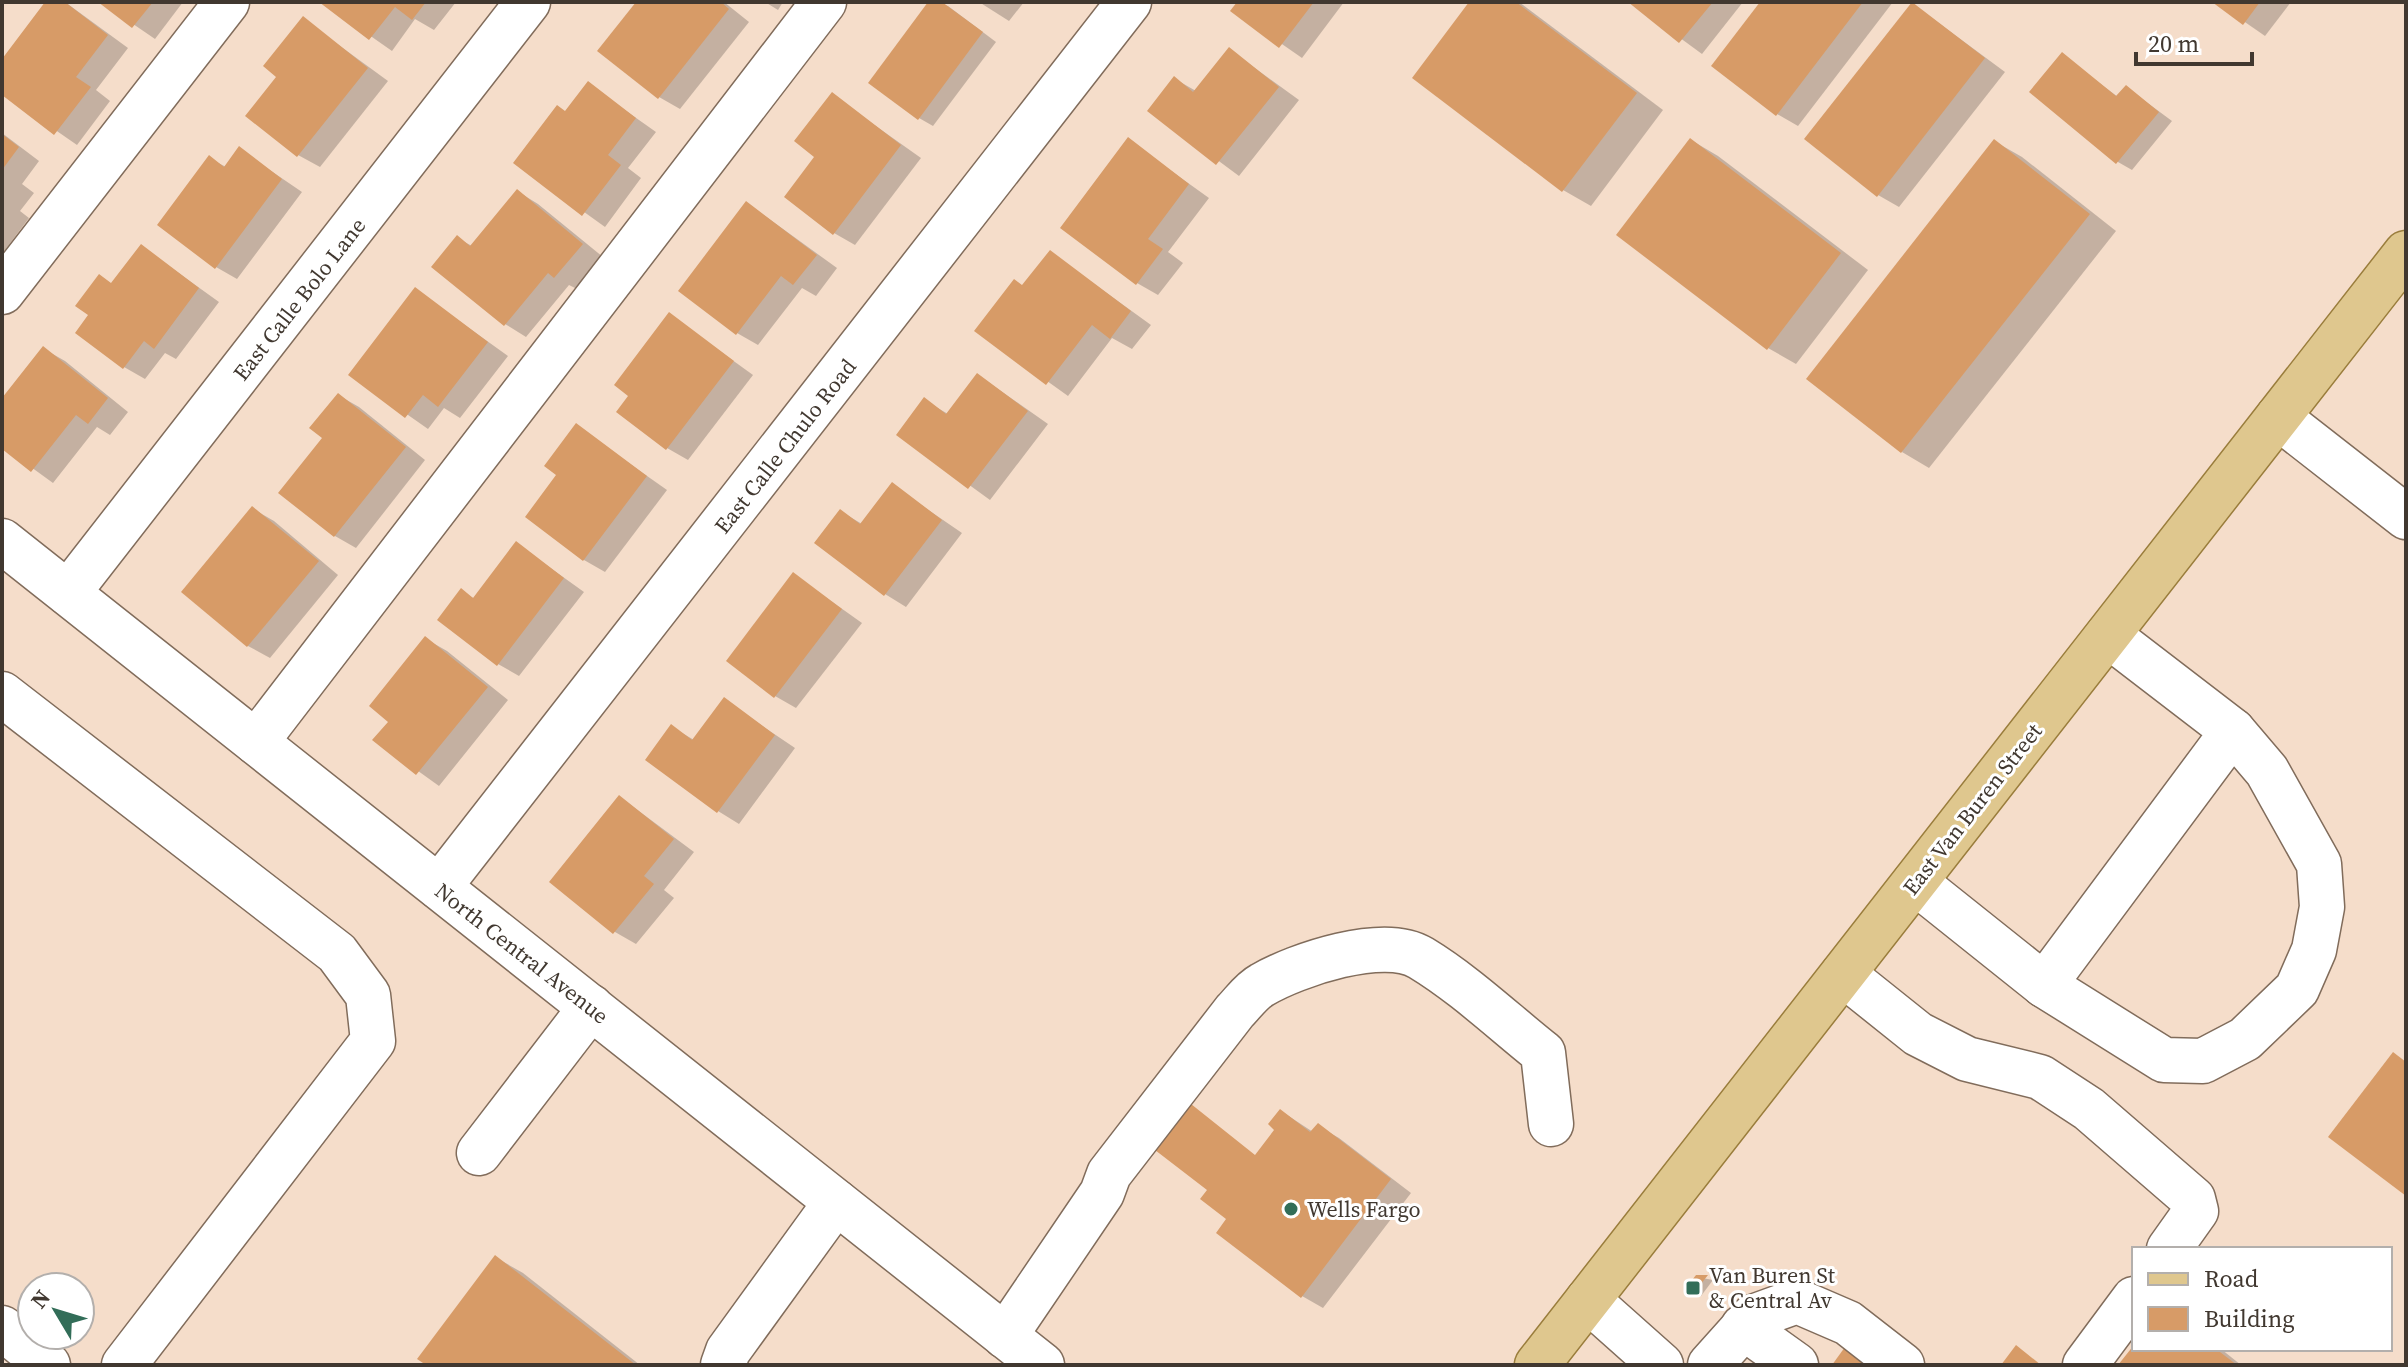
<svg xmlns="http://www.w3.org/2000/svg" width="2408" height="1367" font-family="'Source Serif 4',serif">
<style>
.shadow{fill:#0003}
.building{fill:#d79b67}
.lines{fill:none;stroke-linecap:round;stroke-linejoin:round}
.minor-casing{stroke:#816c5b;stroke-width:47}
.major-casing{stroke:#9a7d3c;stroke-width:47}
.minor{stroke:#fff;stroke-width:44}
.major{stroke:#dfc78e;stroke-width:44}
.poi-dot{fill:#326d58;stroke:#fff;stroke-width:3}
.labels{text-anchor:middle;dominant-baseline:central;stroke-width:6;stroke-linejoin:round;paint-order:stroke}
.street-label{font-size:22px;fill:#413830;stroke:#fff}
.poi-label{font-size:22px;fill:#413830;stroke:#fff;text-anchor:start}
</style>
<rect width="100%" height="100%" fill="#f5ddca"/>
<g class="shadow">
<polygon points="47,2 65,2 128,48 96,90 110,101 77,145 2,93 2,62"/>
<polygon points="101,2 183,2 155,39"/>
<polygon points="322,2 456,2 434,30 415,19 392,51"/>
<polygon points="639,2 724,2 749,22 680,109 659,97"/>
<polygon points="765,2 783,2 778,10"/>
<polygon points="931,2 948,6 996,42 933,126 919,118"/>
<polygon points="979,2 1024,2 1009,21"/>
<polygon points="1240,2 1344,2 1302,58 1233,10"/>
<polygon points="1472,2 1519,2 1663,110 1591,206 1563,190"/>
<polygon points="1631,2 1743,2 1702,54"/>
<polygon points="1763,2 1893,2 1798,126 1777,114"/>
<polygon points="2216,2 2291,2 2265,36"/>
<polygon points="1913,4 2005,72 1899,207 1878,195"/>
<polygon points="303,19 388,81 320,167 298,155 279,76"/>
<polygon points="1230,50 1299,100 1239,176 1150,110 1175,79 1196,91"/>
<polygon points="2062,55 2118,97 2126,87 2172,121 2132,170 2118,162"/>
<polygon points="588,84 656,132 628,168 641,178 605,227 516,163 566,113"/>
<polygon points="832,95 921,158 855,245 834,233 817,156"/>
<polygon points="2,133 39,161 22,184 34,193 20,211 29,218 2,254"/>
<polygon points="1128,140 1209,198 1168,252 1183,263 1158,295 1137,283"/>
<polygon points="1691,140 1718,156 1868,270 1796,364 1768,348 1619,235"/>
<polygon points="1994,141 2022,157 2116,231 1929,468 1902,452"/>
<polygon points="239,149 302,192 237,279 216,267 209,158 226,167"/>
<polygon points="517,191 538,204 603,257 577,289 569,285 526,337 505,324 457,238 472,246"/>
<polygon points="747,203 837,268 816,296 802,288 758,345 737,333"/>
<polygon points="141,246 219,302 176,359 165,353 145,379 124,367 91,315"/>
<polygon points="1050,252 1151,325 1132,349 1112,338 1068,396 977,331 1023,287"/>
<polygon points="416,290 508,356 460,418 444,408 428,429 351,375"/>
<polygon points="670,315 753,375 688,460 667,448 631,395"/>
<polygon points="44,349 65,361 128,412 110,435 97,427 53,483 2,446 2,401"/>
<polygon points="978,375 1048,424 990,500 899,434 924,400 948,414"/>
<polygon points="338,395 359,407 425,460 356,548 335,536 325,438"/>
<polygon points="576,426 667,490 605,572 584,560 559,475"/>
<polygon points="892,485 962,533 906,607 885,594 840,511 862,524"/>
<polygon points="253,509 274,521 338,575 270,658 248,646 184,592"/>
<polygon points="517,544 584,592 519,676 498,664 461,591 475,599"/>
<polygon points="793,574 862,623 796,708 775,696"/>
<polygon points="426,639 447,651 508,700 439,786 375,740 390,721"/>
<polygon points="724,700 795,748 739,824 718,811 672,727 694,740"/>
<polygon points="620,797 694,852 664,890 674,898 636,944 615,932 552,881"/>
<polygon points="1281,1111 1313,1132 1318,1126 1339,1138 1411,1193 1323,1308 1302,1296 1229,1219 1256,1156 1277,1130"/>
<polygon points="495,1257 523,1273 640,1365 429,1365"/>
<polygon points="1697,1277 1713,1280 1701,1296 1694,1292"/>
<polygon points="2134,1348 2221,1349 2241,1365 2121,1365"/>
</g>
<g class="building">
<polygon points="45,2 65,2 108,35 76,77 91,87 54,135 2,95 2,59"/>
<polygon points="98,2 153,2 132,28"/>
<polygon points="319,2 426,2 412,20 395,7 369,40"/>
<polygon points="636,2 721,2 729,9 658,99 597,51"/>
<polygon points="928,2 942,2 983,32 918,120 868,83"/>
<polygon points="1237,2 1314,2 1279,48 1230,11"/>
<polygon points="1469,2 1516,2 1637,93 1562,192 1412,78"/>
<polygon points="1628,2 1713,2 1679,43"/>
<polygon points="1760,2 1863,2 1776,116 1711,66"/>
<polygon points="1912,2 1985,58 1877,197 1804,139"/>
<polygon points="2212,2 2260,2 2243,25"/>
<polygon points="303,16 368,68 297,157 245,116 276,77 263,66"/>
<polygon points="1229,47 1279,87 1216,165 1147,111 1174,76 1193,92"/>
<polygon points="2062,52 2116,96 2126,85 2159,112 2116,164 2029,92"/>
<polygon points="588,81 636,118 608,155 621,165 582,216 513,163 557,105 565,111"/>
<polygon points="832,92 901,145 833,235 784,197 814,157 794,141"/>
<polygon points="2,134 19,147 2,170"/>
<polygon points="1128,137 1189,184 1148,239 1163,249 1136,285 1060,228"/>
<polygon points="1690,138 1841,253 1767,350 1616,235"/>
<polygon points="1994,139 2090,214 1901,453 1806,379"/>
<polygon points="239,146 282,179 215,269 157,225 209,155 224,167"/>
<polygon points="517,189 583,244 554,278 548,273 504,326 431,267 457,235 470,246"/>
<polygon points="746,201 817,255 793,285 781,276 736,335 678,291"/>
<polygon points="141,244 199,288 154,349 144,341 123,369 75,333 88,315 75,306 99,274 111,283"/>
<polygon points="1050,250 1131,311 1110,339 1092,325 1046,385 974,331 1014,279 1022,285"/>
<polygon points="415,287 488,342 438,407 423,395 405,418 348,375"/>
<polygon points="669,312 734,361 666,450 616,412 628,396 614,385"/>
<polygon points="43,346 108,398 88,424 76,415 31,472 2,449 2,398"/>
<polygon points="977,373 1028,411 968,489 896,435 924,397 946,414"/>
<polygon points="338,393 406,447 334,537 278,493 322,438 309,428"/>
<polygon points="576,423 647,476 583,561 525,517 556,475 544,466"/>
<polygon points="892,482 942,520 884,596 814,543 840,509 860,524"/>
<polygon points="252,506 319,561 247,647 181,592"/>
<polygon points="516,541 564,578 497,666 437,620 461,588 473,598"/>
<polygon points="793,572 842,609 774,698 726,661"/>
<polygon points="425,636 488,687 416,775 372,740 388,722 369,706"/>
<polygon points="724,697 775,735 717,813 645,760 671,724 692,740"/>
<polygon points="619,795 674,839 644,876 654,884 613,934 549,882"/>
<polygon points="2393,1052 2406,1062 2406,1196 2328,1137"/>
<polygon points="1191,1104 1255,1155 1274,1130 1268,1124 1280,1109 1310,1132 1318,1123 1391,1179 1301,1298 1216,1233 1226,1219 1200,1199 1207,1190 1155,1150"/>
<polygon points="495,1255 636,1365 426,1365 417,1359"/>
<polygon points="1696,1275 1708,1275 1693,1294 1686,1288"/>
<polygon points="2016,1345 2041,1365 2001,1365"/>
<polygon points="2134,1345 2134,1349 2216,1349 2237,1365 2118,1365"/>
<polygon points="1845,1347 1868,1365 1832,1365"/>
</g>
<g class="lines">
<g class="minor-casing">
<g id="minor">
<polyline points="2,292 227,2"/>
<polyline points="2278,417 2406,517"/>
<polyline points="2,541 1042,1365"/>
<polyline points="68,593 528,2"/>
<polyline points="2,694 337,953 368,995 373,1041 124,1365"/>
<polyline points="256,742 824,2"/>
<polyline points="1915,882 2044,985 2233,731 2108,635"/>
<polyline points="439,887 1129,2"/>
<polyline points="1843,974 1918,1034 1967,1059 2040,1077 2089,1109 2193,1199 2196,1211 2169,1249"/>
<polyline points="2044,985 2164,1060 2203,1061 2245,1039 2297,989 2314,950 2322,907 2319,864 2267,771 2233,731"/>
<polyline points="479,1153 591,1007"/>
<polyline points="1588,1300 1661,1365"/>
<polyline points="1743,1327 1796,1365"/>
<polyline points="2,1328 48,1365"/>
<path d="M1005,1336L1102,1193L1109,1174L1235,1011C1243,1003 1251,991 1262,985C1296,965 1384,935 1421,958C1464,984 1504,1022 1543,1053L1551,1124"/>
<polyline points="723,1365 728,1351 836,1202"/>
<polyline points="1710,1365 1753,1317 1797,1301 1848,1323 1902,1365"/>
<polyline points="2085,1365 2134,1299"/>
</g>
</g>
<g class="major-casing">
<polyline id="major" points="1537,1365 2406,253"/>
</g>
<use href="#minor" class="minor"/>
<use href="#major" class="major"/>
</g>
<g class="poi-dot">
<circle cx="1291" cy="1209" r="8"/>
<rect x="1685" y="1280" width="16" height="16" rx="4"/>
</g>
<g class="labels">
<g class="street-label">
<text transform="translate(299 299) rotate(-52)">East Calle Bolo Lane</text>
<text transform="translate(785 446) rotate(-52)">East Calle Chulo Road</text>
<text transform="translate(1972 809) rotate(-52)">East Van Buren Street</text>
<text transform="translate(522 953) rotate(38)">North Central Avenue</text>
</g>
<g class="poi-label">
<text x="1307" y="1209">Wells Fargo</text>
<text x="1709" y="1275">Van Buren St<tspan x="1709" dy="25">&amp; Central Av</tspan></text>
</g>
</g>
<rect width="2408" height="1367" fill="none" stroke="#413830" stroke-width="8"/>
<rect x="2132" y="1247" width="260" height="104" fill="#ffffff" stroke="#b3afac" stroke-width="2"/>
<rect x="2148" y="1273" width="40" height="12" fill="#dfc78e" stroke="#b3afac" stroke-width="2"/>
<text x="2204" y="1287" font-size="24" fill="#413830">Road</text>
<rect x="2148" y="1307" width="40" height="24" fill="#d79b67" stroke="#b3afac" stroke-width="2"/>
<text x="2204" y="1327" font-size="24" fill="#413830">Building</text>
<g transform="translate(56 1311) rotate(308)"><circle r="38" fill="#ffffff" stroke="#b3afac" stroke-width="2"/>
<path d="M0-6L14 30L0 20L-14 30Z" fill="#326d58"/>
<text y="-12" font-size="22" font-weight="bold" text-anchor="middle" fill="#413830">N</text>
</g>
<path d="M2136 52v12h116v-12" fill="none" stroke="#413830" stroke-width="4"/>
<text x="2148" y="52" font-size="24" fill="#413830" stroke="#ffffff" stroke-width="6" paint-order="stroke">20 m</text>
</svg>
